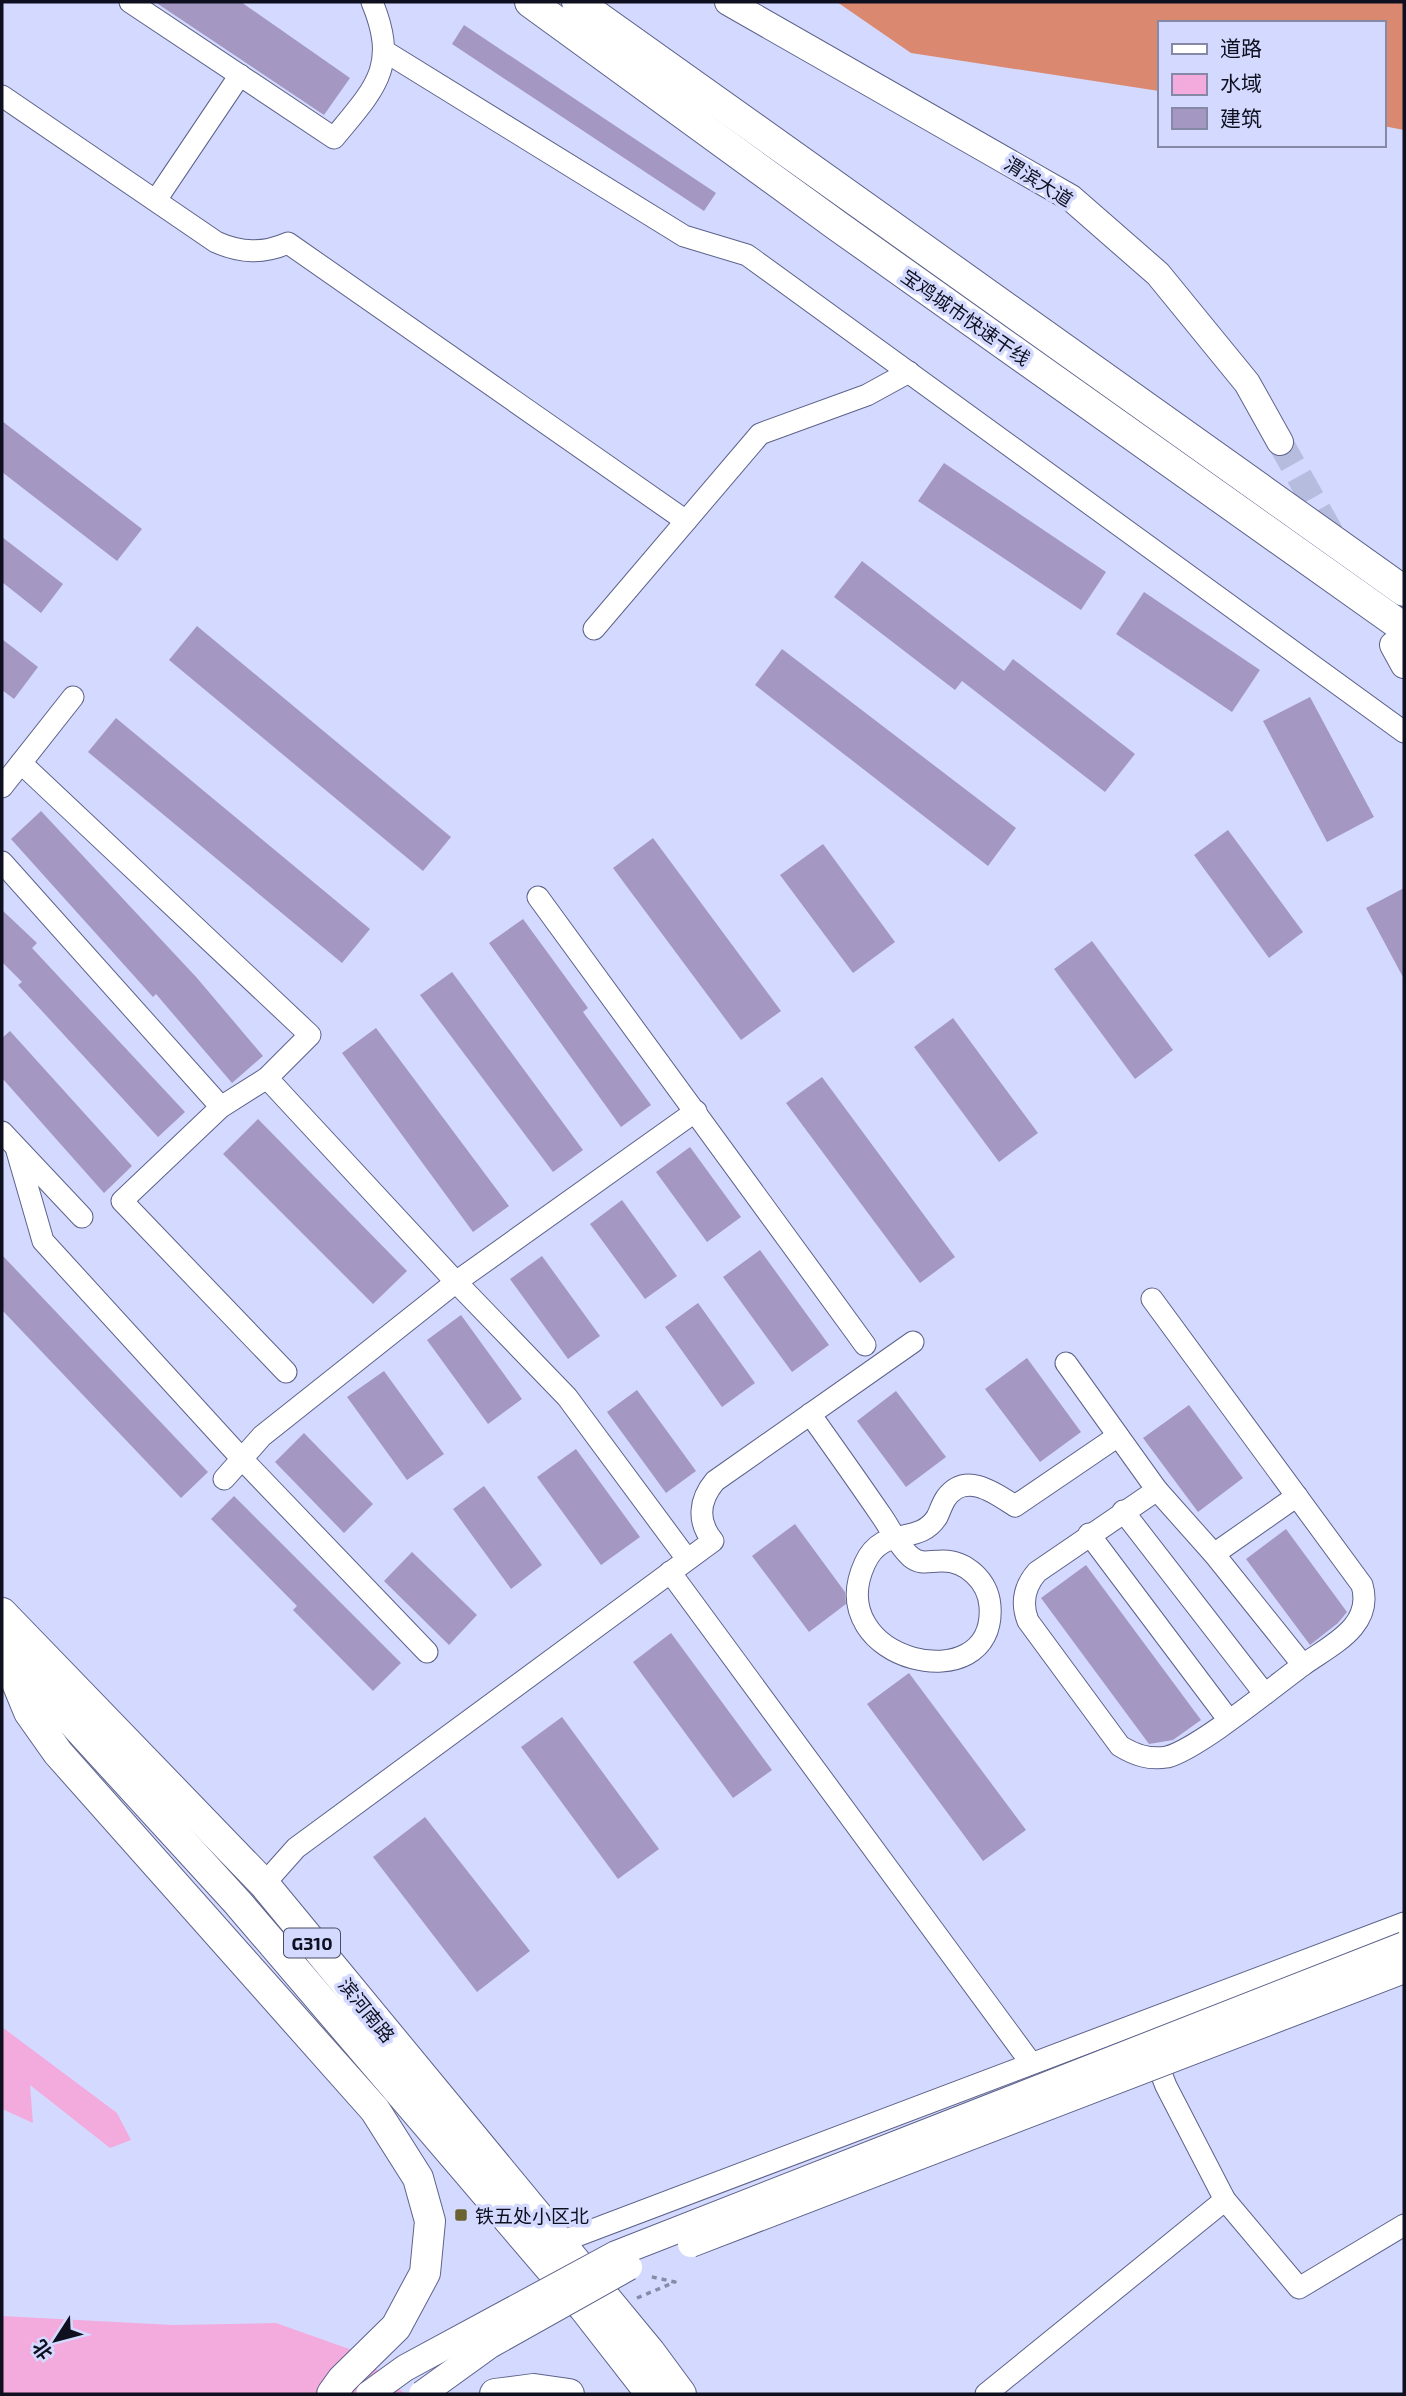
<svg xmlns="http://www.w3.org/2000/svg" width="1406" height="2396" font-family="'Exo 2','Noto Sans SC',sans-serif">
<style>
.forest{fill:#da8970}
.water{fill:#f3abdd}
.building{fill:#a497c2}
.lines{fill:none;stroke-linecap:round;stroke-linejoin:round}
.major-tunnel{stroke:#b6bcde;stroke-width:26;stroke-dasharray:26 13;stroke-linecap:butt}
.minor-casing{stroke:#5d628a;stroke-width:23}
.major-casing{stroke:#5d628a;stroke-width:28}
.highway-casing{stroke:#5d628a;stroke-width:32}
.path{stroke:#868ba7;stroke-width:3.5;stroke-dasharray:5 5;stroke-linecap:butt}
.minor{stroke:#fff;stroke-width:21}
.major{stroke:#fff;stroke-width:26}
.highway{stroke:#fff;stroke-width:30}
.major-bridge-casing{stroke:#5d628a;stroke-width:28;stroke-linecap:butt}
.major-bridge{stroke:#fff;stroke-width:26}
.poi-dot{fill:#6c622f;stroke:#d4daff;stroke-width:2.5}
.labels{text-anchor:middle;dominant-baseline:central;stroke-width:7;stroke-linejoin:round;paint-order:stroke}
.shield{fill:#d4daff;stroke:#494d63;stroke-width:2}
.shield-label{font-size:18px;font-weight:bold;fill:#0e1020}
.street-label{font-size:19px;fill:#0e1020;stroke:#d4daff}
.poi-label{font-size:19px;fill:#0e1020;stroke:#d4daff;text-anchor:start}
</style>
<rect width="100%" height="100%" fill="#d4daff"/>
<polygon class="forest" points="837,2 1404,2 1404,130 1383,126 1383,23 1159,23 1159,91 911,53"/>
<g class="water">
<polygon points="2,2027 117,2113 131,2140 110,2148 30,2085 33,2123 2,2109"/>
<polygon points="2,2316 173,2325 276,2323 355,2351 405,2394 2,2394"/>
</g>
<g class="building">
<polygon points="155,2 241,2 350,78 324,115"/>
<polygon points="464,25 716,193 704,211 452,44"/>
<polygon points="2,421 142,529 117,561 2,472"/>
<polygon points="944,463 1106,572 1081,610 918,501"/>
<polygon points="2,537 63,584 41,613 2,582"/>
<polygon points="862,561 1004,671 1013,659 1135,754 1105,792 962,681 955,690 834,597"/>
<polygon points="1144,592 1260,670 1232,712 1116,634"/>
<polygon points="197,626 451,837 423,871 169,660"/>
<polygon points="2,639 38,667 14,699 2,690"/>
<polygon points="782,649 1016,828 988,866 755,685"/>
<polygon points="1310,697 1374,817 1327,842 1263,721"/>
<polygon points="116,718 370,929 342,963 88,752"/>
<polygon points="41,811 197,978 263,1056 232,1083 156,994 153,997 11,839"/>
<polygon points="1228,830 1303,932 1269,958 1194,855"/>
<polygon points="653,838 781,1011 741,1040 613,868"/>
<polygon points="823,844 895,942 853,973 780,875"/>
<polygon points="1404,888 1404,979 1366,908"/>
<polygon points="2,910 37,943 32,948 185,1112 158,1137 18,985 22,982 2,962"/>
<polygon points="523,919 588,1008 583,1012 651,1105 621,1127 489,943"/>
<polygon points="1092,941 1173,1050 1135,1079 1054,969"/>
<polygon points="452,972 583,1150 553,1172 420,995"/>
<polygon points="953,1018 1038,1133 999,1162 914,1047"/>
<polygon points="376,1028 509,1206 473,1232 342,1053"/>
<polygon points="10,1031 132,1166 104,1193 2,1078 2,1038"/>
<polygon points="822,1077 955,1257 920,1283 786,1103"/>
<polygon points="258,1119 407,1271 373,1304 223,1154"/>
<polygon points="690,1147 741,1217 707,1242 656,1172"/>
<polygon points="622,1200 677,1276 645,1299 590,1224"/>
<polygon points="760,1250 829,1345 792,1372 723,1277"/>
<polygon points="2,1255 208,1472 181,1498 2,1310"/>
<polygon points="542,1256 600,1336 568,1359 510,1279"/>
<polygon points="698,1303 755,1383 722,1407 665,1327"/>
<polygon points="461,1315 522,1399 488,1424 427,1340"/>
<polygon points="1027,1358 1081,1432 1040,1462 985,1389"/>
<polygon points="384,1371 444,1454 407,1480 347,1397"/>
<polygon points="637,1390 696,1471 666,1493 607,1412"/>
<polygon points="896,1391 946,1457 906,1487 857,1421"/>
<polygon points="1189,1405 1243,1478 1198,1512 1143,1438"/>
<polygon points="304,1433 373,1504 344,1533 275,1462"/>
<polygon points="576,1449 640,1537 601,1565 537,1477"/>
<polygon points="484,1486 542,1565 511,1589 453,1509"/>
<polygon points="234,1496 401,1663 373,1691 293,1610 297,1606 211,1519"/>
<polygon points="795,1524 845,1592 846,1604 809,1632 752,1556"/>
<polygon points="1286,1529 1347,1612 1338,1623 1310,1645 1246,1559"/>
<polygon points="412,1552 477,1615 449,1645 384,1581"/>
<polygon points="1086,1565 1201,1720 1173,1740 1149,1744 1041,1598"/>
<polygon points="671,1633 772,1770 733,1798 633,1662"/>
<polygon points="909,1673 1026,1830 983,1861 867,1704"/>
<polygon points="562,1717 659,1849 618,1879 521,1747"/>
<polygon points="425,1817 530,1951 477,1992 373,1857"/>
</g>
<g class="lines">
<polyline class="major-tunnel" points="1280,442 1336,542"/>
<g class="minor-casing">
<g id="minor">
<path d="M130,2L334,138C375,88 399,67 372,2"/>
<polyline points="386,52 684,236 747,255 1404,732"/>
<path d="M2,96L216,242C241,253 263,254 288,243L686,521"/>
<polyline points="156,200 240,75"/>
<polyline points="594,629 760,434 867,395 909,372"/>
<polyline points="21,763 310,1035 267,1078 221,1107 122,1201 286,1372"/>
<polyline points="2,787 73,697"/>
<polyline points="2,862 221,1107"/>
<polyline points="538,897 865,1345"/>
<polyline points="267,1078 456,1282 567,1397 687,1559"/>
<polyline points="2,1132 82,1217"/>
<polyline points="17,1151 43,1241 242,1459 427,1652"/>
<path d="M1152,1299L1362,1585C1374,1626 1331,1645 1303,1665"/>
<polyline points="1066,1363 1157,1490"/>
<path d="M810,1414C835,1449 859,1483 883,1518C891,1530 900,1548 911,1557C921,1565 929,1561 941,1561C966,1560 988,1581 990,1606C997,1703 819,1662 865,1563C883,1524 918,1547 937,1517C940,1511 942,1504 946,1498C966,1471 995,1493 1015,1506L1118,1436"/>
<polyline points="224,1479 262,1436 456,1282 696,1111"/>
<path d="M1157,1490L1214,1554L1303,1665C1273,1687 1198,1749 1167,1757C1149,1760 1135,1755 1120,1746L1028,1621C1021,1603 1024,1587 1037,1572Z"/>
<polyline points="1123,1511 1264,1693"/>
<polyline points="1089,1534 1228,1719"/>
<polyline points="1214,1554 1297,1496"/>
<polyline points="670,1572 1031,2063"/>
<path d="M264,1884L296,1848L713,1541C697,1522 699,1500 715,1481L913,1342"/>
<polyline points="1152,2050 1166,2086 1225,2200 1299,2288 1404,2225"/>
<polyline points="558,2243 1404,1923"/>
<polyline points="986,2394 1225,2200"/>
</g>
</g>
<g class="major-casing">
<g id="major">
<polyline points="728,2 1071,198 1158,274 1247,383 1280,442"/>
<polyline points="1393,645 1404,665"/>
</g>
</g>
<g class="highway-casing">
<g id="highway">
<polyline points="530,2 839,227 1404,628"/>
<polyline points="577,2 1404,591"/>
<polyline points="2,1613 264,1884 650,2352 681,2394"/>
<polyline points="2,1645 238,1903 584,2308 651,2394"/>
<polyline points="10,1666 29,1712 58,1753 375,2110 418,2178 430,2221 425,2273 396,2327 342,2380 332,2394"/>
<polyline points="495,2394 534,2389 569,2394"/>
</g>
</g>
<polyline class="path" points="637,2298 675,2282 648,2276"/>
<use href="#minor" class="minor"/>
<use href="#major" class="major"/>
<use href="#highway" class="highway"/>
<g class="major-bridge-casing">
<g id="major-bridge">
<polyline points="691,2244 1404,1970"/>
<polyline points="369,2394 405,2368 616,2254 1404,1945"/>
<polyline points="422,2394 490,2345 629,2267"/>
</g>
</g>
<use href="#major-bridge" class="major-bridge"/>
</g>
<rect class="poi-dot" x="454" y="2208" width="14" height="14" rx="3.5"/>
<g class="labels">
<rect class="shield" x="284" y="1928.5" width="56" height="29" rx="5"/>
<g class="shield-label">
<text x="312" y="1943">G310</text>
</g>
<g class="street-label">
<text transform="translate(1039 181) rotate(32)">渭滨大道</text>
<text transform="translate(966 317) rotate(35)">宝鸡城市快速干线</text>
<text transform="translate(367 2010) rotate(51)">滨河南路</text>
</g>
<g class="poi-label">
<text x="475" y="2215">铁五处小区北</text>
</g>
</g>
<rect width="1406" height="2396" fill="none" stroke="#0e1020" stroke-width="7"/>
<rect x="1158" y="21" width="228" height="126" fill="#d4daff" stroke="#8589a6" stroke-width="2"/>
<rect x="1172" y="44" width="35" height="10" fill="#ffffff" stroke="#8589a6" stroke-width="2"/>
<text x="1220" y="56" font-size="21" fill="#0e1020">道路</text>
<rect x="1172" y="74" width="35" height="21" fill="#f3abdd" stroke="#8589a6" stroke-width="2"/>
<text x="1220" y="91" font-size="21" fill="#0e1020">水域</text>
<rect x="1172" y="108" width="35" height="21" fill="#a497c2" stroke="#8589a6" stroke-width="2"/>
<text x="1220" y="126" font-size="21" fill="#0e1020">建筑</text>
<g transform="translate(56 2340) rotate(234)" stroke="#d4daff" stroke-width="5" paint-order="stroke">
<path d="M0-5L12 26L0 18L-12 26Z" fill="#0e1020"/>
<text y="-10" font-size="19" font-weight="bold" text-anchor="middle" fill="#0e1020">北</text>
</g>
</svg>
